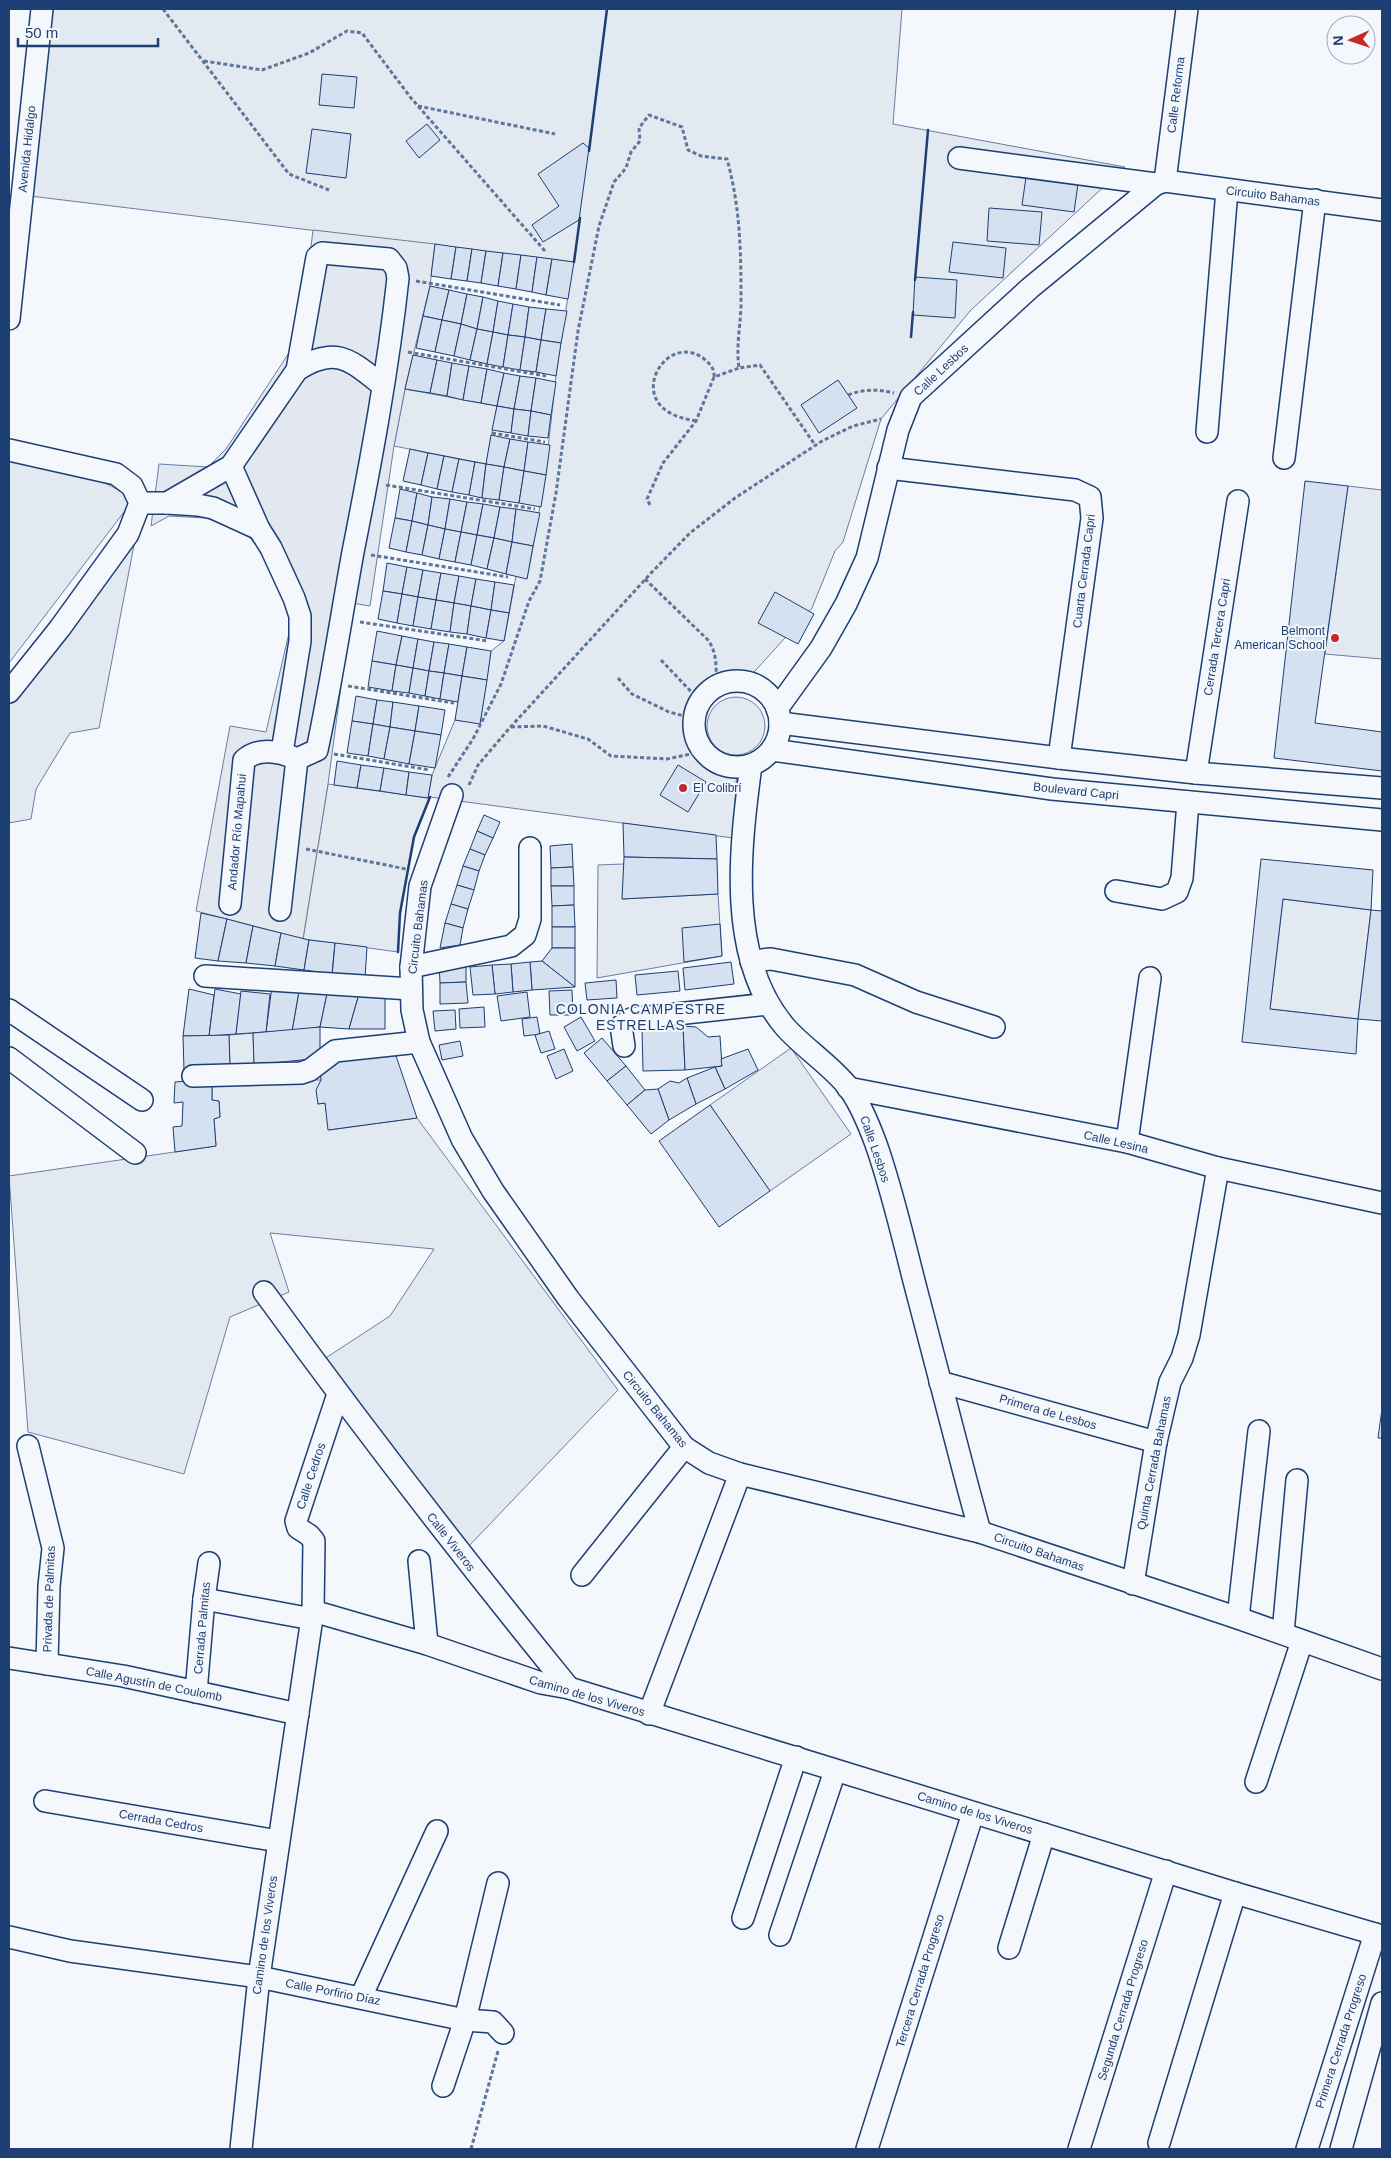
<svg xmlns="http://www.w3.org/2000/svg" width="1391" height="2158" font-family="Arial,sans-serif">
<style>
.green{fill:#e3e9f0;stroke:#687fa3}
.parking{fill:#e3e8f0;stroke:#687fa3}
.building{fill:#d5e0f0;stroke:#1d3f73}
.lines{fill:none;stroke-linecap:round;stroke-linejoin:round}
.minor-casing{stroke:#1d3f73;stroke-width:24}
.path{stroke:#5e769c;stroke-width:3;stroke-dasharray:4 2.5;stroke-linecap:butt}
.minor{stroke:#f4f7fb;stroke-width:21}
.wall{stroke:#1d3f73;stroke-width:2.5}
.poi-dot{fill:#c62828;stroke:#f4f7fb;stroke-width:2}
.labels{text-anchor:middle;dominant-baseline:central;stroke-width:4;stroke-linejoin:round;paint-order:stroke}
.street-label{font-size:12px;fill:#1d3f73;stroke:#f4f7fb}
.poi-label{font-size:12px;fill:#1d3f73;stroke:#f4f7fb;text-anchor:end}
.neighbourhood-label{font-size:14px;letter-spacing:1px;fill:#1d3f73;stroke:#f4f7fb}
</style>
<rect width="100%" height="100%" fill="#f4f7fb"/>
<g class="green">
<path d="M51,9H902L893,124L1125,167L970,311L881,419L843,542L835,551L812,608L746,681C683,679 675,755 737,768L733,838L430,797L414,837L400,913L398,952L303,939L328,784L428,798L432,775L455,720L480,723L491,651L504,641L516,576L527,578C541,510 549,444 556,375C561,338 568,300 573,262L30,196Z"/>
<polygon points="405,389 497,406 486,464 394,446"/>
<path d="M9,461C43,468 104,474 129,498L127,508L9,663Z"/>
<polygon points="1348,486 1382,490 1382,659 1325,654"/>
<polygon points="134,545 99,728 70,733 36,789 31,819 9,823 9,702"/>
<circle cx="736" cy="726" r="29"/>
<polygon points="624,864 623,899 718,894 722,956 597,978 598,865"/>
<polygon points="1283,899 1371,910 1358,1019 1270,1009"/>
<polygon points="253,1033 254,1065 230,1067 229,1035"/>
<polygon points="791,1048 851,1134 770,1191 710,1105"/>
<polygon points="212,1079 321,1080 318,1104 325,1103 329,1130 417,1118 618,1390 467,1548 321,1361 390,1316 434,1249 270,1233 289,1292 230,1317 184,1474 28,1432 9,1176 216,1146 214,1119 220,1117 219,1101 212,1100"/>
</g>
<polygon class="parking" points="313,230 435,244 430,286 405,389 394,446 370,606 352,603 328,784 303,939 196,911 230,726 266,732 292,620 265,554 248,536 230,526 206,518 169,516 151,526 159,464 208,467 226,449 300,336"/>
<g class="building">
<polygon points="322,74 357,77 354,108 319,105"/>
<polygon points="427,124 440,140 419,158 406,141"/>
<polygon points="312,129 351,134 346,178 306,173"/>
<polygon points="583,143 589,148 579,220 543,242 532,225 559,206 538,174"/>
<polygon points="1026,177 1078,184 1074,212 1022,205"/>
<polygon points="989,208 1042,212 1039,245 987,241"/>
<polygon points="953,242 1006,248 1003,278 949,272"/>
<polygon points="435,244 456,247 451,279 431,276"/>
<polygon points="456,247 472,249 467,281 451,279"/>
<polygon points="472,249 486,251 481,283 467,281"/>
<polygon points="486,251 503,253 498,286 481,283"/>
<polygon points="503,253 521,255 516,289 498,286"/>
<polygon points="521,255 537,257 532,292 516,289"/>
<polygon points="537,257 552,259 546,295 532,292"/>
<polygon points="552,259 574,262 568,299 546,295"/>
<polygon points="915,277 957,280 955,318 913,315"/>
<polygon points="430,286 449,290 442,320 423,316"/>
<polygon points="449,290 467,294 461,324 442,320"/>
<polygon points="467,294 483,297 477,329 461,324"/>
<polygon points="483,297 498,301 493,332 477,329"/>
<polygon points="498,301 513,304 508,335 493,332"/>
<polygon points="513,304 529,307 525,337 508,335"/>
<polygon points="529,307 546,309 541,340 525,337"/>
<polygon points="546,309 567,311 561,343 541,340"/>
<polygon points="423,316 442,320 435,352 416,348"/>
<polygon points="442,320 461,324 454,356 435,352"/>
<polygon points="461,324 477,329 470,360 454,356"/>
<polygon points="477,329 493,332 487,364 470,360"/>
<polygon points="493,332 508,335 503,367 487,364"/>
<polygon points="508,335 525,337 520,370 503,367"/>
<polygon points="525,337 541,340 536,372 520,370"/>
<polygon points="541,340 561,343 556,376 536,372"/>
<polygon points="413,355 437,360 430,393 405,389"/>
<polygon points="437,360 452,363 447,396 430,393"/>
<polygon points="452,363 469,366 463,400 447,396"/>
<polygon points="469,366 487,369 481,403 463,400"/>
<polygon points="487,369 504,373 497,406 481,403"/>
<polygon points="504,373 520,376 514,409 497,406"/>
<polygon points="520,376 536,378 531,411 514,409"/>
<polygon points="536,378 556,382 551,415 531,411"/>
<polygon points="838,380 857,408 819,433 801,405"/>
<polygon points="497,406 514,409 511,433 492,430"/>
<polygon points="514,409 531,411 528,436 511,433"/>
<polygon points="531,411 551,415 548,438 528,436"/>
<polygon points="491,435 510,439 504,467 486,464"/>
<polygon points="510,439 528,442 524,471 504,467"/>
<polygon points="528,442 550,445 546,475 524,471"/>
<polygon points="410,449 428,453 421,485 403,481"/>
<polygon points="428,453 444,456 437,489 421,485"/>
<polygon points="444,456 459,459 452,492 437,489"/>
<polygon points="459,459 475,462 469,495 452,492"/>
<polygon points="475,462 486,464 482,498 469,495"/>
<polygon points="486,464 504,467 499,500 482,498"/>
<polygon points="504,467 524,471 519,503 499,500"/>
<polygon points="524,471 546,475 541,507 519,503"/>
<polygon points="1305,481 1348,486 1315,723 1382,732 1382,771 1274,758"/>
<polygon points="400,489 417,493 412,521 395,518"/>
<polygon points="417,493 432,497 428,525 412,521"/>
<polygon points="432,497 450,499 445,529 428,525"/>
<polygon points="450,499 467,502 461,532 445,529"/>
<polygon points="467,502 483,504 477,535 461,532"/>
<polygon points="483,504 500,507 494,538 477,535"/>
<polygon points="500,507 516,509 512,542 494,538"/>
<polygon points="516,509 540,513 533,546 512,542"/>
<polygon points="395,518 412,521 406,552 389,548"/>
<polygon points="412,521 428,525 422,555 406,552"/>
<polygon points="428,525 445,529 439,559 422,555"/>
<polygon points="445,529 461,532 455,562 439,559"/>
<polygon points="461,532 477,535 471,565 455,562"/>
<polygon points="477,535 494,538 487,569 471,565"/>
<polygon points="494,538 512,542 506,574 487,569"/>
<polygon points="512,542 533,546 527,579 506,574"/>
<polygon points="387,563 407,567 402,594 383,591"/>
<polygon points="407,567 423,570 418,597 402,594"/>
<polygon points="423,570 441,573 436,600 418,597"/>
<polygon points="441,573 459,576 454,603 436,600"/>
<polygon points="459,576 476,579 471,606 454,603"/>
<polygon points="476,579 495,582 491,610 471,606"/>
<polygon points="495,582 514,585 509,613 491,610"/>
<polygon points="383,591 402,594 397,623 378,619"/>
<polygon points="775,592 814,614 798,644 758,623"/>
<polygon points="402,594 418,597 413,626 397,623"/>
<polygon points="418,597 436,600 431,629 413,626"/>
<polygon points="436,600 454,603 450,632 431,629"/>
<polygon points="454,603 471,606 467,634 450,632"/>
<polygon points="471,606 491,610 486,638 467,634"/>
<polygon points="491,610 509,613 504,641 486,638"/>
<polygon points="377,631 402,636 396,665 372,661"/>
<polygon points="402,636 418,639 413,668 396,665"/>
<polygon points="418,639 434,642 429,671 413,668"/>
<polygon points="434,642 449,644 444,673 429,671"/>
<polygon points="449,644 467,647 462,676 444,673"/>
<polygon points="467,647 491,651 487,680 462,676"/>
<polygon points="372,661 396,665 392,691 368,687"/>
<polygon points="396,665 413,668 409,693 392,691"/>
<polygon points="413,668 429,671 425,696 409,693"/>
<polygon points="429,671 444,673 440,699 425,696"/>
<polygon points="444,673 462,676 458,702 440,699"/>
<polygon points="462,676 487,680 480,724 455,720"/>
<polygon points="356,696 377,700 373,724 352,721"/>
<polygon points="377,700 393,702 390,727 373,724"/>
<polygon points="393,702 419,706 415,731 390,727"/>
<polygon points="419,706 445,710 441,735 415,731"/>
<polygon points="352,721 373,724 368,756 347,753"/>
<polygon points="373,724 390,727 384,759 368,756"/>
<polygon points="390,727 415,731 409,764 384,759"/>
<polygon points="415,731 441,735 435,768 409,764"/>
<polygon points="337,761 361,765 357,788 334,785"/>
<polygon points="361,765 384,768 380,791 357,788"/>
<polygon points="678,765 706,782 688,812 660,795"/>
<polygon points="384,768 409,772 406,795 380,791"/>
<polygon points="409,772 432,775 428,798 406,795"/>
<polygon points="484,815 500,822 493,838 477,831"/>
<polygon points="623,823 716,835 717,859 624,857"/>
<polygon points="477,831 493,838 485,855 470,849"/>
<polygon points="572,844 573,867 551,868 550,846"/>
<polygon points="470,849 485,855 479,871 463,866"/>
<polygon points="624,857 717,859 718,894 622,899"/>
<polygon points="1261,859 1373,870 1371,910 1283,899 1270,1009 1358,1019 1356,1054 1242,1042"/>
<polygon points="463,866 479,871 474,890 457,885"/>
<polygon points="573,867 574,886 551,886 551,868"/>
<polygon points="457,885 474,890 468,909 451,904"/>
<polygon points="551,886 574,886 574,905 552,906"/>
<polygon points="451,904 468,909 463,928 445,923"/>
<polygon points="574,905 575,927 552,927 552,906"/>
<polygon points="1371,910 1382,911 1382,1021 1358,1019"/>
<polygon points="201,913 227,919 218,961 195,958"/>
<polygon points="227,919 253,926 246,963 218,961"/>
<polygon points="445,923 463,928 460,945 440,948"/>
<polygon points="720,924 722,956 684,962 682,928"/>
<polygon points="253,926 281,933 275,966 246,963"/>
<rect x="552" y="927" width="23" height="21"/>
<polygon points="281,933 309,940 304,970 275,966"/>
<polygon points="309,940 335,943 332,974 304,970"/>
<polygon points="335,943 367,947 365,978 332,977"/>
<polygon points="552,948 575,948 575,987 542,961"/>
<polygon points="466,961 466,982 440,983 439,962"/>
<polygon points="542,961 575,987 532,990 530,962"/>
<polygon points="530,962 532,990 513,992 511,964"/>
<polygon points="731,962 734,984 685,990 683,968"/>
<polygon points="511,964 513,992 495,994 492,965"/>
<polygon points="492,965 495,994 473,995 470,967"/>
<polygon points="678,971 680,991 637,995 635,975"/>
<polygon points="616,980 617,998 587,1000 585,983"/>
<polygon points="466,982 468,1003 440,1004 440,983"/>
<polygon points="300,985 328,989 320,1027 292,1031"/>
<polygon points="272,986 299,991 292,1031 266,1032"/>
<polygon points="189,989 214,995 209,1036 183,1036"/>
<polygon points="215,989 241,994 236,1034 209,1036"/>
<polygon points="328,989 359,994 349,1029 320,1027"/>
<polygon points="572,990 573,1015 550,1015 549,991"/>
<polygon points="241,991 270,994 266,1032 236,1034"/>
<polygon points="527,992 530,1017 501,1021 497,996"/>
<polygon points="359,994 385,996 385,1029 349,1029"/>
<polygon points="484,1007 485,1027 460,1028 459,1009"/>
<polygon points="455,1010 456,1029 435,1031 433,1011"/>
<polygon points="537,1017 540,1034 524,1036 522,1019"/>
<polygon points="581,1017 595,1041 577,1051 564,1027"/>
<polygon points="683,1026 685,1070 643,1071 642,1028"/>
<polygon points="683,1026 696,1027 708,1037 720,1036 722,1066 685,1070"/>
<polygon points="320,1027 320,1058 254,1065 253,1033"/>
<polygon points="549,1031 555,1049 541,1053 535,1035"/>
<polygon points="229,1035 230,1067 184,1071 183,1036"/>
<polygon points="602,1038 626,1066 607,1081 584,1053"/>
<polygon points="460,1041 463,1056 442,1060 439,1045"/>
<polygon points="393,1047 417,1118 328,1130 325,1103 318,1104 316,1090 321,1080 320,1068 336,1065 335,1053"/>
<polygon points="564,1049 573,1071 556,1079 547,1056"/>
<polygon points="748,1049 758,1070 725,1089 715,1067 722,1066 721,1059"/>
<polygon points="626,1066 645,1090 627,1105 607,1081"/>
<polygon points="715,1067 725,1089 696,1104 687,1078"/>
<polygon points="687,1078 696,1104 669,1120 658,1089 670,1081 679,1083"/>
<polygon points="212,1079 212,1100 219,1101 220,1117 214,1119 216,1146 175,1152 173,1127 182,1126 183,1102 174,1103 175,1082"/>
<polygon points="658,1089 669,1120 651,1134 627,1105 645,1090"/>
<polygon points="710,1105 770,1191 719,1227 659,1141"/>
<polygon points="1382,1409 1382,1438 1378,1438"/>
</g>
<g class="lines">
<g class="minor-casing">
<g id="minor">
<polyline points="959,158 1156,184"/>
<polyline points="1165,181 1187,9"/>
<polyline points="9,319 42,9"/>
<path d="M297,370C336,345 350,360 382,385"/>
<polyline points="1207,432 1227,190"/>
<polyline points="9,450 116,474 132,486 140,503 128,534 60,628 9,692"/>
<polyline points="1284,458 1315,200"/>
<polyline points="231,466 259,529"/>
<polyline points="888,468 1075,490 1090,497 1092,518 1059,758"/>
<path d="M140,503H167L231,466L297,370L317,257L322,253L389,259L396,268L398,278C388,370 371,461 353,552C341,618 331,685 317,750L297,759C279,751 259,747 244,760L230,904"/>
<polyline points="167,503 198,505 213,508 259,529 271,548 294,598 300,616 300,641 282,752"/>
<circle cx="737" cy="724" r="43"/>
<polyline points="777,709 821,648 846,604 867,558 898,430 911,397 1030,288 1156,184 1165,181 1382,210"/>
<polyline points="780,723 1059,758 1196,773 1382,788"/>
<polyline points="772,750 1052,789 1382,820"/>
<path d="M751,765C740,848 726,959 786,1028C805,1049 832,1066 849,1088C861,1105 869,1125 876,1144C894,1195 905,1248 919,1300C939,1378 959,1455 980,1532"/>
<polyline points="1196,773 1238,501"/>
<polyline points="452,795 420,886 411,967 412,1010 419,1042 462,1139 493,1191 568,1298 684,1447 709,1463 740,1474 980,1532 1238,1618 1382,1669"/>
<polyline points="1116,891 1162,899 1177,892 1182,878 1188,802"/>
<polyline points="280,910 297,759"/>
<polyline points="751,961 771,959 855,975 916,1002 994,1027"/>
<polyline points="411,967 511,946 525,935 530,919 530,848"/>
<polyline points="205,976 411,989"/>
<polyline points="9,1010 142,1100"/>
<polyline points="624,1046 621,1026 631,1019 768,1004"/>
<polyline points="9,1058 135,1153"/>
<polyline points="193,1076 301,1073 310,1070 335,1051 419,1042"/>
<polyline points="848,1088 1127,1142 1218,1168 1382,1203"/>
<polyline points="1127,1142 1150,978"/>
<path d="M264,1292C362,1427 464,1559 569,1688"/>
<polyline points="940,1382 1156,1442"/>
<polyline points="28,1446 53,1548 49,1586 47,1664"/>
<polyline points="419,1561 427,1644"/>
<polyline points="582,1575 684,1447"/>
<polyline points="1133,1584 1156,1442 1170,1382 1182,1358 1189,1335 1218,1168"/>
<polyline points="204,1599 312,1619"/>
<polyline points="313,1611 427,1644 541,1683 569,1688 1235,1893 1382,1936"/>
<polyline points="1238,1618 1259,1431"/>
<polyline points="1283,1633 1297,1480"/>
<polyline points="9,1658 123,1676 298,1714"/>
<polyline points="196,1692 204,1599 209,1563"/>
<polyline points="649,1714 740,1474"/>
<polyline points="1256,1782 1302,1641"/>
<polyline points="45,1801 278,1841"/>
<polyline points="743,1918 796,1757"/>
<polyline points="780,1935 835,1771"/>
<polyline points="9,1937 70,1951 259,1977 465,2020 493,2022 503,2033"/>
<polyline points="1009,1948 1044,1834"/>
<polyline points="361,1997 437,1831"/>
<polyline points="443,2086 465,2020 498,1883"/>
<polyline points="1159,2143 1235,1893"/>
<polyline points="241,2149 259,1977 313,1611 314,1541 309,1535 298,1528 296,1521 338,1394"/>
<polyline points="867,2149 973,1813"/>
<polyline points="1079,2149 1166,1871"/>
<polyline points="1307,2149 1375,1934"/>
<polyline points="1341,2149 1382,2003"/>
</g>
</g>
<g class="path">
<polyline points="163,9 289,174 329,190"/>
<polyline points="204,61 262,70 309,53 347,31 362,33 411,98 545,251"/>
<polyline points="418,106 555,134"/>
<polyline points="416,281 560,305"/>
<polyline points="408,352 546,376"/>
<path d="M848,395C864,389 877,389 894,393"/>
<path d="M696,421C686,419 675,417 667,411C633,389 669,334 703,358C709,363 715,368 714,377"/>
<polyline points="492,433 545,442"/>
<polyline points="386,485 535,509"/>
<polyline points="650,505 647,499 663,463 696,421 714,377 739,368"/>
<polyline points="371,555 508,577"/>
<path d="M645,579L708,640C718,654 716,670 716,687"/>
<polyline points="360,622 488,641"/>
<polyline points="661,660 701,702"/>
<polyline points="618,678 632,694 669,712 695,719"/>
<polyline points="348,686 454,703"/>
<polyline points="511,727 543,726 588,739 611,756 667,759 705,751"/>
<polyline points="334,754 430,770"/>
<path d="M448,777L473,739L501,684L529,601L540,581L556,493L578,331L599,226L614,182L626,168L631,152L640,141L639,128L649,115L682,127L688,150L701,156L727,159C741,210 741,255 741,307C740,329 736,347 739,368L760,365L815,445"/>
<polyline points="469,785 478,765 507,731 652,572 690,533 735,498 822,441 853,426 881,419"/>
<polyline points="306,849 406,869"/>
<polyline points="471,2149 498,2051"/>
</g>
<use href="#minor" class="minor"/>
<g class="wall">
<polyline points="589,151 607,9"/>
<polyline points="574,262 580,218"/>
<polyline points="915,280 928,130"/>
<polyline points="911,337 913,312"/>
<polyline points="398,952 400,913 414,837 430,797"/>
</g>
</g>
<g class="poi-dot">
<circle cx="1335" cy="638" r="5"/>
<circle cx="683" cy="788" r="5"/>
</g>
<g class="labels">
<g class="street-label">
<text transform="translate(1176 95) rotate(-83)">Calle Reforma</text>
<text transform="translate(27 149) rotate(-84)">Avenida Hidalgo</text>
<text transform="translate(1273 196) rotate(7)">Circuito Bahamas</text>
<text transform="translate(941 370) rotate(-43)">Calle Lesbos</text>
<text transform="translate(1084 571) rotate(-83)">Cuarta Cerrada Capri</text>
<text transform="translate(1217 637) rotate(-81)">Cerrada Tercera Capri</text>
<text transform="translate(1076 791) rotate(6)">Boulevard Capri</text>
<text transform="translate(237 832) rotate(-85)">Andador Río Mapahui</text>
<text transform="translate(418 927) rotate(-83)">Circuito Bahamas</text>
<text transform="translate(1116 1142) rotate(13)">Calle Lesina</text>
<text transform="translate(875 1149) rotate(71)">Calle Lesbos</text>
<text transform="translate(655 1409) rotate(51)">Circuito Bahamas</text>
<text transform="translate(1048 1412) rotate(16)">Primera de Lesbos</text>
<text transform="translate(1154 1463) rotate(-79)">Quinta Cerrada Bahamas</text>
<text transform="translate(311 1476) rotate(-72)">Calle Cedros</text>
<text transform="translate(451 1542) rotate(52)">Calle Viveros</text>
<text transform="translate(1039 1552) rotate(19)">Circuito Bahamas</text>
<text transform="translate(49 1599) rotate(-88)">Privada de Palmitas</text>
<text transform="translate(202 1628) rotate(-85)">Cerrada Palmitas</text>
<text transform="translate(154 1684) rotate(11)">Calle Agustín de Coulomb</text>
<text transform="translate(587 1696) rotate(16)">Camino de los Viveros</text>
<text transform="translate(975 1813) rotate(17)">Camino de los Viveros</text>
<text transform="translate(161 1821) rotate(10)">Cerrada Cedros</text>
<text transform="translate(265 1935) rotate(-82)">Camino de los Viveros</text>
<text transform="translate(920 1981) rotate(-73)">Tercera Cerrada Progreso</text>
<text transform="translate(333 1992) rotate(11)">Calle Porfirio Díaz</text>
<text transform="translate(1123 2010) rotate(-73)">Segunda Cerrada Progreso</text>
<text transform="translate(1341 2041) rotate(-72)">Primera Cerrada Progreso</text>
</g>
<g class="poi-label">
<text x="1325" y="631">Belmont<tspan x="1325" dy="14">American School</tspan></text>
<text x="693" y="788" text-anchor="start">El Colibrí</text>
</g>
<g class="neighbourhood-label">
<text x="641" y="1009">COLONIA CAMPESTRE<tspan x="641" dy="16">ESTRELLAS</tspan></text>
</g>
</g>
<rect width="1391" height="2158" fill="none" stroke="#1d3f73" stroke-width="20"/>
<g transform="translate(1351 40) rotate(267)"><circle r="24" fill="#f4f7fb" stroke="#9eadc5"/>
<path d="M0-4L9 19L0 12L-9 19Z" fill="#c62828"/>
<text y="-8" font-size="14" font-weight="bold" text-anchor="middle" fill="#1d3f73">N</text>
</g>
<path d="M18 38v8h140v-8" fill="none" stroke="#1d3f73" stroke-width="2.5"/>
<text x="25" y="38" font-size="15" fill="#1d3f73" stroke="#f4f7fb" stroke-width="4" paint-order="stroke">50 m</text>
</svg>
